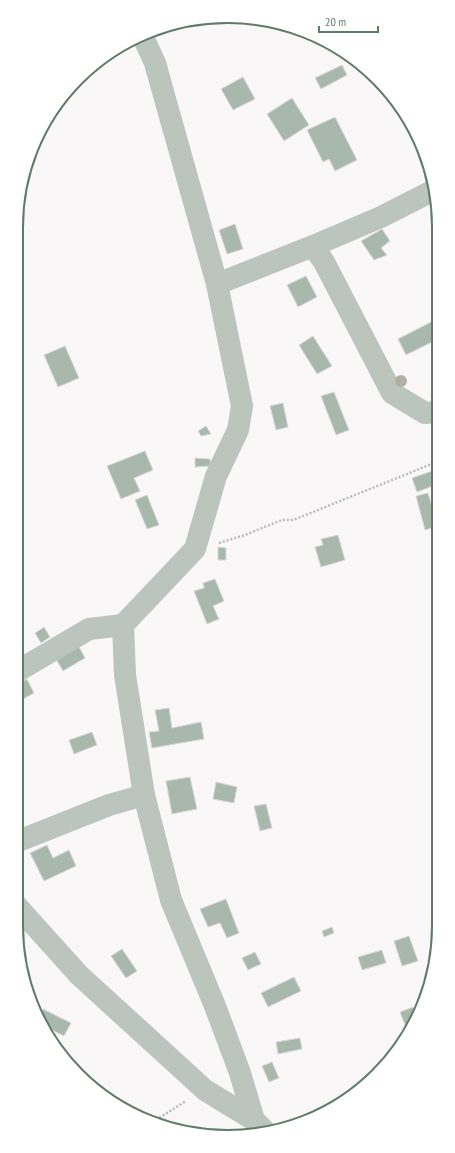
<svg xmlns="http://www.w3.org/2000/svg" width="455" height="1153" font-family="'PT Sans Narrow',sans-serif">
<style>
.building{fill:#a9b8ad;stroke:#dbd9da}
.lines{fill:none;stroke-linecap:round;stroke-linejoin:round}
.path{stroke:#b4bcb7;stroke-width:2.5;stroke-dasharray:2 2;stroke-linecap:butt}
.minor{stroke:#bbc5be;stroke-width:22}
.tree{fill:#b3aea7}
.rim{fill:none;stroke:#607b68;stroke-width:2}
</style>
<rect width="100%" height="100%" fill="#f9f7f8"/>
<g class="building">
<polygon points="342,65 347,75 321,89 315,78"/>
<polygon points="243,77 255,99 233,110 221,89"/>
<polygon points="292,98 309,125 284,141 267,114"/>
<polygon points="335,117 357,160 335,171 329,159 323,162 307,130"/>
<polygon points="235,224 243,249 227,254 219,230"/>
<polygon points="382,229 390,241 381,248 387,255 374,260 361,241"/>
<polygon points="306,276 317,297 298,307 287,285"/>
<polygon points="433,321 437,328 438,339 406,355 398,339"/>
<polygon points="313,336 332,366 317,374 299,345"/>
<polygon points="65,346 79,378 58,387 44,355"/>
<polygon points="334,392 349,430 336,435 321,396"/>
<polygon points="283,403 288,427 276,430 270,406"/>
<polygon points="206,426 211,434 201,436 198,431"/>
<polygon points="145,451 153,470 134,478 140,491 121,499 107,466"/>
<polygon points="195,458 210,459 211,466 195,467"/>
<polygon points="438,469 438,484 417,492 412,478"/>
<polygon points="428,493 438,526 425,530 416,496"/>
<polygon points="147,495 159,525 147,529 135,500"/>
<polygon points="338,535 345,560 321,567 315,547 323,545 321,539"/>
<polygon points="218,547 226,548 226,560 218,560"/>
<polygon points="215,579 224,601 213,606 219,619 207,624 194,591 204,588 203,583"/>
<polygon points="44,627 50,637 41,643 35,633"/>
<polygon points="78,645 85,658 63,671 56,659"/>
<polygon points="27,679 34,693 16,703 16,685"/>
<polygon points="169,708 172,728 201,722 204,739 152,748 149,732 159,731 155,710"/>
<polygon points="92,732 97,745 74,754 69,740"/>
<polygon points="190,777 197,809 172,814 166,781"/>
<polygon points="216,782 237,787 234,803 213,799"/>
<polygon points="266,804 272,828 260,831 254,806"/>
<polygon points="47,845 53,858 69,850 76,866 44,881 30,853"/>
<polygon points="226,899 239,933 227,938 220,923 208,927 200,909"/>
<polygon points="332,927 334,933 324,937 322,931"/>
<polygon points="409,936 418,961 402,966 394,941"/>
<polygon points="122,949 137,971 126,978 111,956"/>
<polygon points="382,950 386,963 362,970 358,957"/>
<polygon points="255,952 261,964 248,970 242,958"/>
<polygon points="294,977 301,991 268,1007 261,993"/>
<polygon points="413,1007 415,1013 407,1030 400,1012"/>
<polygon points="43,1009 71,1023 64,1036 46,1027 40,1015"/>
<polygon points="300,1038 302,1049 278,1054 276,1042"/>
<polygon points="272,1062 279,1078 269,1082 262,1066"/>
</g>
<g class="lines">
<g class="path">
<polyline points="219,543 245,535 282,520 293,520 429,465 438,457"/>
<polyline points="156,1120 186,1101"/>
</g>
<g class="minor">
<polyline points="143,37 155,63 217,284 242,406 238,430 216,476 195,549 123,625 125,675 144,795 171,900 215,1006 240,1073 254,1120 267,1133"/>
<polyline points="313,246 324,262 392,393 425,413 438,412"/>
<polyline points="217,284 313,246 381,217 434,190"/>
<polyline points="16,672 89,629 123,625"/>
<polyline points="16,842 109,805 144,795"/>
<polyline points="16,905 79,975 205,1090 254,1120"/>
</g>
</g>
<circle class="tree" cx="401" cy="381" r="6"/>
<path d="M0 0H455V1153H0ZM227 23H228A204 204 0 0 1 432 227V926A204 204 0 0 1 228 1130H227A204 204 0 0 1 23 926V227A204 204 0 0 1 227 23Z" fill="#fff" fill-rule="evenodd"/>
<path class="rim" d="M227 23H228A204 204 0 0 1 432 227V926A204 204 0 0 1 228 1130H227A204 204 0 0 1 23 926V227A204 204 0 0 1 227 23Z"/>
<path d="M319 26v6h59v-6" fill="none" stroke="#607b68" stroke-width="2"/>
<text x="325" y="26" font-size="12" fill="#607b68" stroke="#ffffff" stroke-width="3" paint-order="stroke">20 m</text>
</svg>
